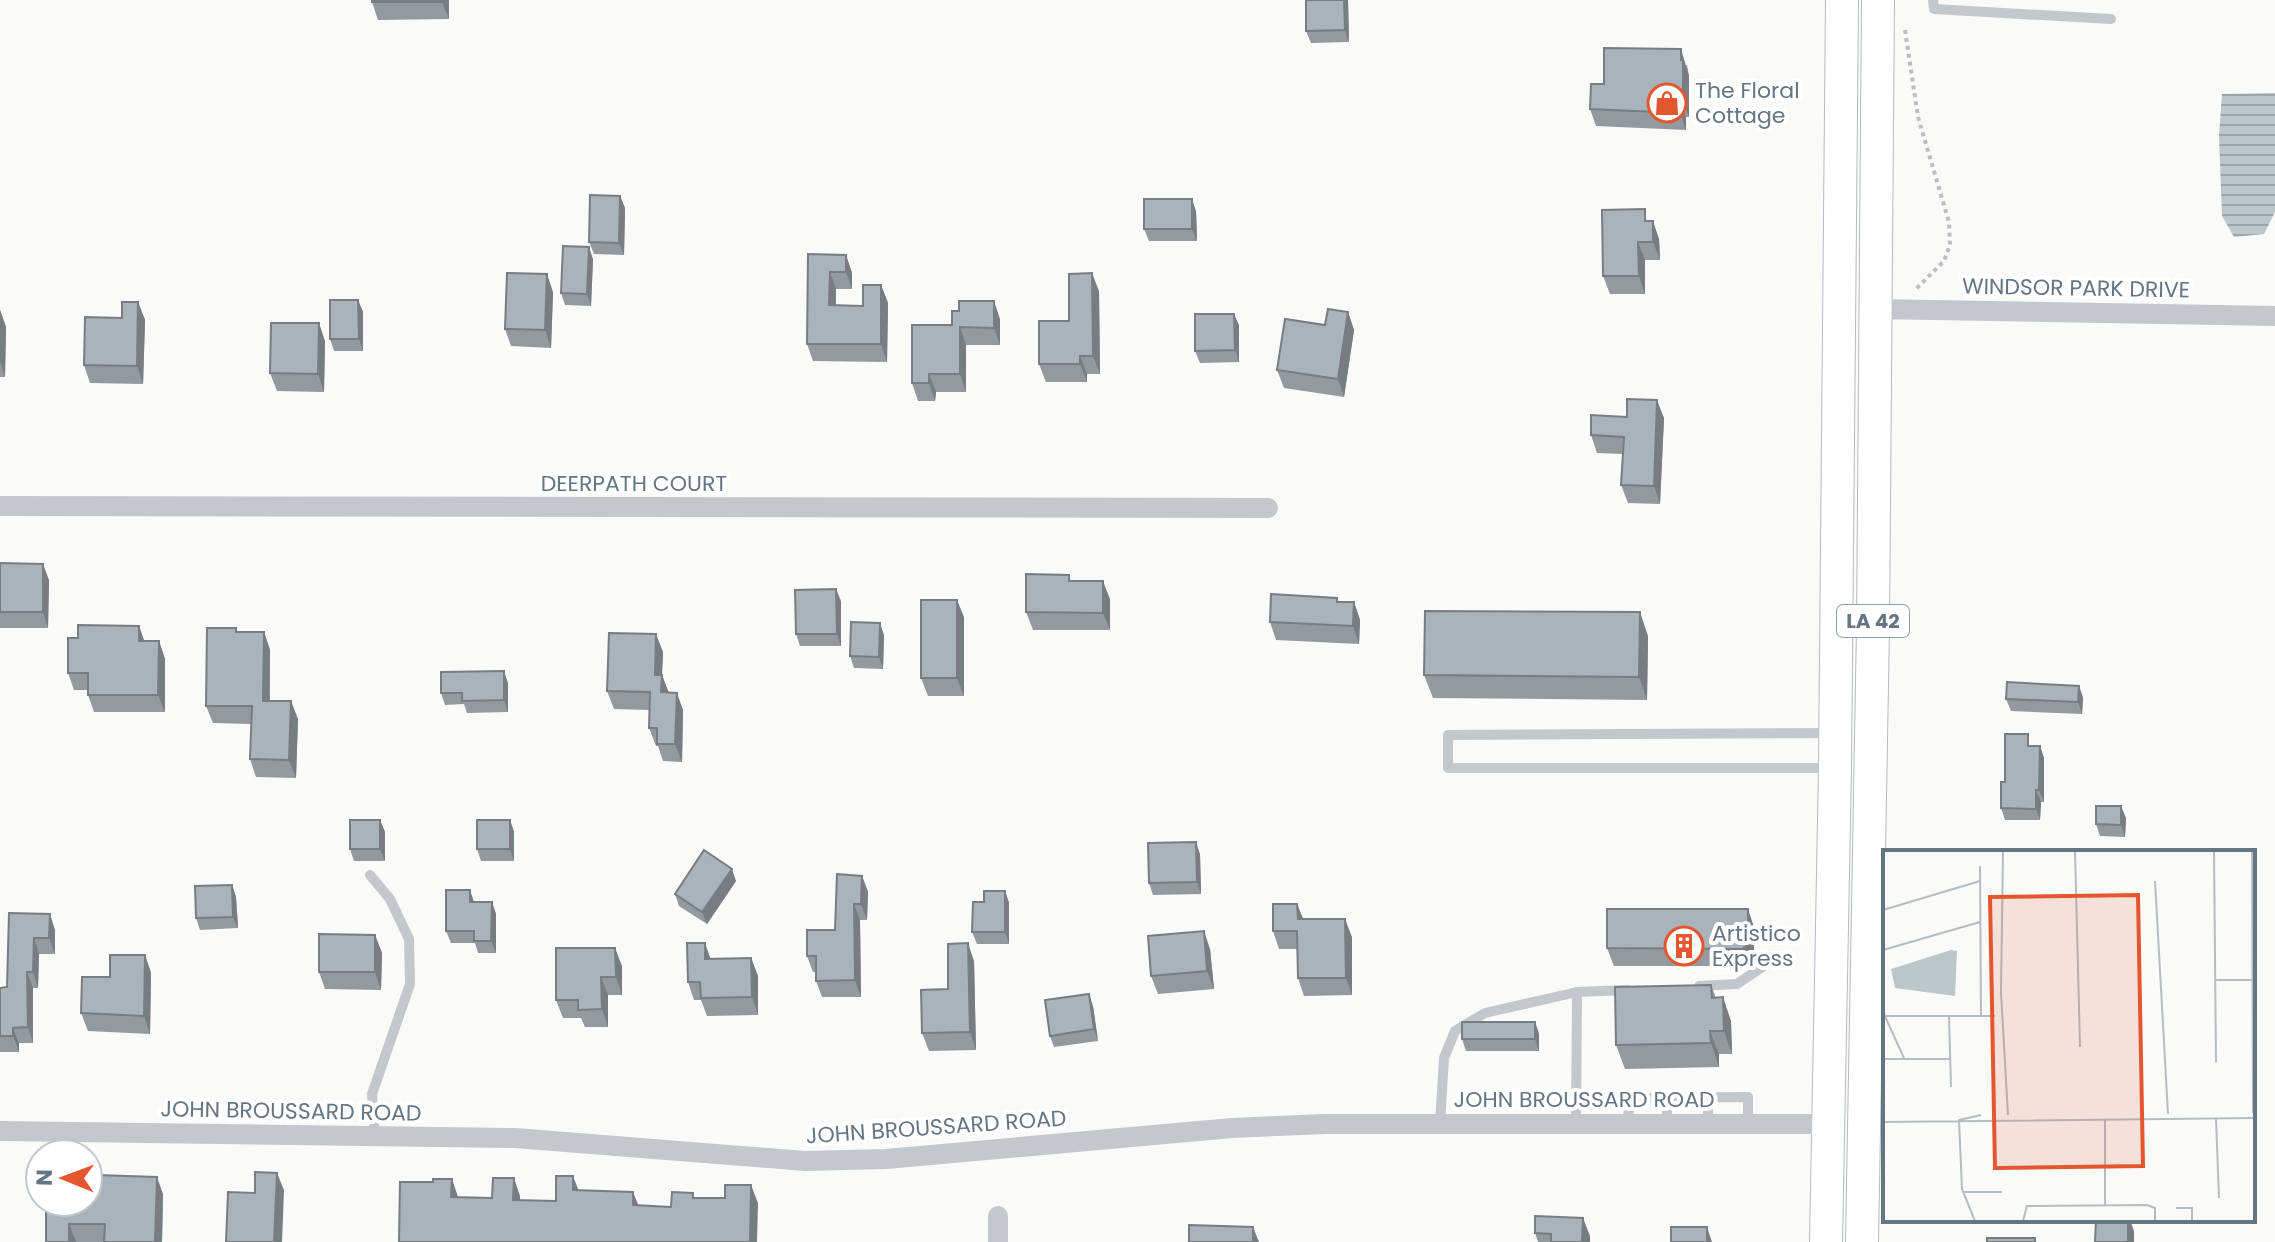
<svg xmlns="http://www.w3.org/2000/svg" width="2275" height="1242" font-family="Poppins,sans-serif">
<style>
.water{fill:url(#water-rules)}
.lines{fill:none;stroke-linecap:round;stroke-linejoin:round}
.primary-casing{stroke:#b5babe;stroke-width:34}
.path{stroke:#bbbfc2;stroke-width:4;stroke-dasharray:4 4;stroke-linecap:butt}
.lane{stroke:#c3c8cc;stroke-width:10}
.street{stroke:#c3c8cc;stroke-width:20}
.primary{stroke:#fff;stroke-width:32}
.wall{fill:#929a9f}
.shaded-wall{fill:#777d82}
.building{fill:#aab3b9;stroke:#777d82;stroke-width:2}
.labels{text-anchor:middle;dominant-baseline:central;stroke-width:8;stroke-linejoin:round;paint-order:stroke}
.shield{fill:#fff;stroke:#939fa8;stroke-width:2}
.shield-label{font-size:20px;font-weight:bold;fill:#657683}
.poi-label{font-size:22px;fill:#657683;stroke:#fff;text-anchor:start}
.street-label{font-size:22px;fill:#657683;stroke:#fff}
.inset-road{fill:none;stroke:#b5bdc2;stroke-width:2}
.view{fill:#e4572e;fill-opacity:0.15;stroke:#e4572e;stroke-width:4}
.inset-edge{fill:none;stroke:#657683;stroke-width:4}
</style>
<defs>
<pattern id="water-rules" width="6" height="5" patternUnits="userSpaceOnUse" patternTransform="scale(2)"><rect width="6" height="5" fill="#bbc7cb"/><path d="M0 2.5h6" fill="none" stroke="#9ca6aa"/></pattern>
</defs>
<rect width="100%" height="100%" fill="#fafaf8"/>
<polygon class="water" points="2275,93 2275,212 2264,234 2234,237 2222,216 2219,136 2222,94"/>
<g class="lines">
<g class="primary-casing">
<g id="primary">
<polyline points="1826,1242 1835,768 1842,0"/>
<polyline points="1862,1242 1873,628 1878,0"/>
</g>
</g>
<polyline class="path" points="1905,30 1918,117 1949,222 1950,245 1944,261 1915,290"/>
<g class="lane">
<polyline points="1933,0 1934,9 2111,19"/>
<polyline points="1830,768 1448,768 1448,735 1833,733"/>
<polyline points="370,875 390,899 409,939 410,984 372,1094 375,1136"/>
<polyline points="1699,986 1737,984 1768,963"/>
<polyline points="1576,1122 1577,992"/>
<polyline points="1627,1122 1631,1098 1748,1097 1748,1123"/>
<polyline points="1667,1122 1667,1098"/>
<polyline points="1440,1123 1444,1058 1455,1031 1485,1013 1577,992 1627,990"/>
<polyline points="1708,1123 1708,1098"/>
</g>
<g class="street">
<polyline points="1875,309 2275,316"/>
<polyline points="0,506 1268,508"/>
<polyline points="0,1131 515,1138 805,1161 886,1159 1232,1128 1325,1124 1826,1124"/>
<polyline points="998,1242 998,1216"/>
</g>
<use href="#primary" class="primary"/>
</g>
<g class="wall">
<polygon points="449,0 449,19 378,20 372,2"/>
<polygon points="1348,0 1349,42 1311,43 1306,31"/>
<polygon points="1687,65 1689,76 1689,117 1686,117 1686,130 1596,126 1590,109 1604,84"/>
<polygon points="620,196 625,208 624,255 594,254 589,242"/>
<polygon points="1196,211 1197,241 1149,241 1144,229"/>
<polygon points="1649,221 1659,239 1660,260 1645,260 1645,294 1610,294 1603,276"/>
<polygon points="808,254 846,255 852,273 852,289 836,289 836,305 863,306 881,285 888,303 887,362 813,361 807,344"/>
<polygon points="593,259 591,306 565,305 561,293"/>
<polygon points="1099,291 1100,374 1087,374 1087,382 1046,382 1039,364 1069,321"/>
<polygon points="553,292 551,348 511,346 505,329"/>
<polygon points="358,300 363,312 363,351 334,351 330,339"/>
<polygon points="138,302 145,320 143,384 90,383 84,365 122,318"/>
<polygon points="0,310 6,327 5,377 0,377"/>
<polygon points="1348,312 1354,330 1344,397 1284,388 1277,370 1325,325"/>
<polygon points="1000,319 1000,345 966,345 966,392 936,392 935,401 918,401 912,383 952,325"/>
<polygon points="1239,325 1239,362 1200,363 1195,351"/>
<polygon points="325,341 324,392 277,391 270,373"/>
<polygon points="1664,418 1660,504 1628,503 1621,485 1623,454 1597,453 1591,435"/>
<polygon points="0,563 49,580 48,628 0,628"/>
<polygon points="1071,581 1110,599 1110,630 1033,630 1026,612"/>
<polygon points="841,601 841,646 800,646 796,634"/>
<polygon points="1339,602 1354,602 1360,620 1359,644 1276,640 1270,622"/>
<polygon points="964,617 964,696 928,696 921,678"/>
<polygon points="139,626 144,641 159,641 165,659 165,712 94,712 88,695 88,690 74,690 68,673 78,638"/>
<polygon points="238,632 264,632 270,650 270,701 298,719 296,778 256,777 250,759 251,724 213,723 206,706"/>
<polygon points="884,635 883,669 854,668 850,656"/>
<polygon points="1648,636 1647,700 1433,698 1424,675"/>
<polygon points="663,652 662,675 668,692 683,710 682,762 663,761 658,746 656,746 649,728 650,710 614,709 607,691"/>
<polygon points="508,683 508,712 467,713 464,704 445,705 441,693"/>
<polygon points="2079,686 2083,698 2082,714 2011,711 2006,699"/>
<polygon points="2033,746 2040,746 2044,758 2044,802 2041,802 2040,820 2005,820 2001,808 2005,782"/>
<polygon points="2126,818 2125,837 2100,836 2096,824"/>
<polygon points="380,820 385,832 385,861 354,861 350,849"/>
<polygon points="510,820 514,832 514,861 481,861 477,849"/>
<polygon points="1200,854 1201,894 1153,895 1149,883"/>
<polygon points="862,876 868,892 867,920 860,920 861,997 822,997 816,981 816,972 813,972 807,956 835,930"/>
<polygon points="736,881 707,924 679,906 675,894"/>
<polygon points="232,885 236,897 238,928 200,930 196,918"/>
<polygon points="1005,891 1009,903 1009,944 977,944 972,932 984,902"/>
<polygon points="474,902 492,902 496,914 496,953 478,953 475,943 451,943 446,931"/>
<polygon points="1297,904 1303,919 1352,937 1352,995 1304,996 1298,978 1297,949 1279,949 1273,931"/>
<polygon points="9,913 55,930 55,954 39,954 38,988 33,988 33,1043 19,1043 19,1052 0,1052 0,988 7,987"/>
<polygon points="1754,927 1754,963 1749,966 1614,966 1607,948"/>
<polygon points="375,935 382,953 381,990 325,989 319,972"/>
<polygon points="1210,949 1214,989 1158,994 1151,976"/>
<polygon points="145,955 151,973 150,1034 88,1031 81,1013 110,977"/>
<polygon points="751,958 758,976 758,1015 707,1016 701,1000 694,1000 688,982 711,959"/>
<polygon points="974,961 976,1050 929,1051 922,1033 948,989"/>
<polygon points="622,966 622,995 608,995 608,1027 585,1027 581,1018 563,1018 556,1000"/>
<polygon points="1711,985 1716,998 1731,1021 1732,1054 1719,1054 1719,1067 1625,1069 1616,1045"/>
<polygon points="1093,1006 1098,1041 1054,1047 1050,1036"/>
<polygon points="1535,1022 1539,1034 1539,1051 1466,1051 1462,1039"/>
<polygon points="99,1175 163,1194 162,1242 46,1242"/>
<polygon points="1535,1233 1590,1236 1590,1242 1538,1242"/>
</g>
<g class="shaded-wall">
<polygon points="442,0 449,0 449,19 442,2"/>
<polygon points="1344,0 1348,0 1349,42 1345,30"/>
<polygon points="1681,49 1689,76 1689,117 1683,101"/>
<polygon points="1680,101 1686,117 1686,130 1680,113"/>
<polygon points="620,196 625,208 624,255 619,243"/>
<polygon points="1192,199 1196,211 1197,241 1192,229"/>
<polygon points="1653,221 1659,239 1660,260 1653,242"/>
<polygon points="1638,242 1645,260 1645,294 1639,276"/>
<polygon points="589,247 593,259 591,306 587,294"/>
<polygon points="846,255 852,273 852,289 846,272"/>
<polygon points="830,272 836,289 835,323 829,305"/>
<polygon points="1092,273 1099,291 1100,374 1093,356"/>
<polygon points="547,274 553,292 551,348 545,330"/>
<polygon points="881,285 888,303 887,362 881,344"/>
<polygon points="358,300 363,312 363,351 359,339"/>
<polygon points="994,301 1000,319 1000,345 994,328"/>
<polygon points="138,302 145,320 143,384 137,366"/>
<polygon points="0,310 6,327 5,377 0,362"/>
<polygon points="1348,312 1354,330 1344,397 1338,379"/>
<polygon points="1234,314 1239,325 1239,362 1235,350"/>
<polygon points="319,323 325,341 324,392 318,374"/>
<polygon points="960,327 966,345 966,392 960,374"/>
<polygon points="1080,356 1087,374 1087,382 1080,364"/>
<polygon points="929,374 936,392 935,401 929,383"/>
<polygon points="1657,400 1664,418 1660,504 1654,486"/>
<polygon points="43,564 49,580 48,628 43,612"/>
<polygon points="1103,581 1110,599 1110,630 1103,613"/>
<polygon points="836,589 841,601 841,646 837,634"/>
<polygon points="957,600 964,617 964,696 957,678"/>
<polygon points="1354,602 1360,620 1359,644 1353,626"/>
<polygon points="1640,612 1648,636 1647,700 1639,677"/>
<polygon points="880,623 884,635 883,669 879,657"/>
<polygon points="139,626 145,643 139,641"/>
<polygon points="264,632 270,650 269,719 263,701"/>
<polygon points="656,634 663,652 661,693 655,675"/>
<polygon points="159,641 165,659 165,712 158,695"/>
<polygon points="504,671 508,683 508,712 504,700"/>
<polygon points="662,675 669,693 661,692"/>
<polygon points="2079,686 2083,698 2082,714 2078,702"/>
<polygon points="677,693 683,710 682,762 675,744"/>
<polygon points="291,701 298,719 296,778 289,760"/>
<polygon points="2040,746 2044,758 2044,802 2039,790"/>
<polygon points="2036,790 2041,802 2040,820 2036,809"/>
<polygon points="2121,806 2126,818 2125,837 2121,825"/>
<polygon points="380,820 385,832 385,861 380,849"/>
<polygon points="510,820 514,832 514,861 510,849"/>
<polygon points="1196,842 1200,854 1201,894 1197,882"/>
<polygon points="732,869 736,881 707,924 702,912"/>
<polygon points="862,876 868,892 867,920 861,904"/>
<polygon points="232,885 236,897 238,928 233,917"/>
<polygon points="470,890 474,902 474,914 470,902"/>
<polygon points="1005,891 1009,903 1009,944 1005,932"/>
<polygon points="492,902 496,914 496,953 491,941"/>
<polygon points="854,904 860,920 861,997 855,980"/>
<polygon points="1297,904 1304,921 1298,919"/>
<polygon points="1748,909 1754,927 1754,963 1749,966 1742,949"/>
<polygon points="50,914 55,930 55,954 49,938"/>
<polygon points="1345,919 1352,937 1352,995 1346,978"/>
<polygon points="1204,931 1210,949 1214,989 1207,971"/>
<polygon points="375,935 382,953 381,990 375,972"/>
<polygon points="34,938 39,954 38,988 33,972"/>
<polygon points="705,943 711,960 705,959"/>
<polygon points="968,943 974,961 976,1050 970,1032"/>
<polygon points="615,948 622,966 622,995 616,977"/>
<polygon points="145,955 151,973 150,1034 144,1016"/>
<polygon points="751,958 758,976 758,1015 752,997"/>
<polygon points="27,972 33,988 33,1043 28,1027"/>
<polygon points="601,977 608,995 608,1027 602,1009"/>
<polygon points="1089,994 1093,1006 1098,1041 1094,1029"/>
<polygon points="1723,997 1731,1021 1732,1054 1724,1031"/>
<polygon points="1535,1022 1539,1034 1539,1051 1535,1039"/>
<polygon points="13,1028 19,1043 19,1052 13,1036"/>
<polygon points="1710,1031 1719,1054 1719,1067 1711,1043"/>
<polygon points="277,1173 284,1190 282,1242 274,1242"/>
<polygon points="573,1176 580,1194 573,1190"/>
<polygon points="157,1177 163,1194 162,1242 155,1242"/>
<polygon points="514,1178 520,1196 520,1218 513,1200"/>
<polygon points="452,1179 458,1197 451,1197"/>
<polygon points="751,1185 758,1203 757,1242 750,1242"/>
<polygon points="633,1192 640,1209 633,1205"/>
<polygon points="1583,1218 1590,1236 1590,1242 1582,1242"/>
<polygon points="2128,1220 2130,1220 2134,1231 2134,1242 2128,1242"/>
<polygon points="69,1224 76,1242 69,1242"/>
<polygon points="1253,1227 1259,1242 1253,1242"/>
<polygon points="1707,1227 1712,1242 1707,1242"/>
</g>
<g class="building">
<rect x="372" y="0" width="70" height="2"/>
<polygon points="1306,0 1344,0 1345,30 1306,31"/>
<polygon points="1604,48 1681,49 1681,60 1683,60 1683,101 1680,101 1680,113 1590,109 1591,84 1604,84"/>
<polygon points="590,195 620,196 619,243 589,242"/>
<rect x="1144" y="199" width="48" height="30"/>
<polygon points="1645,209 1645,221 1653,221 1653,242 1638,242 1639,276 1603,276 1602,210"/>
<polygon points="563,246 589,247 587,294 561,293"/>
<polygon points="808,254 846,255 846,272 830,272 829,305 863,306 863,285 881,285 881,344 807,344"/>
<polygon points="507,273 547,274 545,330 505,329"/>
<polygon points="1092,273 1093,356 1080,356 1080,364 1039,364 1039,321 1069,321 1069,274"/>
<polygon points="330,300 358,300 359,339 330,339"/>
<polygon points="959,301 994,301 994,328 960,327 960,374 929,374 929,383 912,383 912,325 952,325 952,311 959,311"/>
<polygon points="122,302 138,302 137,366 84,365 85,317 122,318"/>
<polygon points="1328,309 1348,312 1338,379 1277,370 1285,319 1325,325"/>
<polygon points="1195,314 1234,314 1235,350 1195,351"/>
<polygon points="271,323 319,323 318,374 270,373"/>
<polygon points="1627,399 1657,400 1654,486 1621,485 1624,437 1591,435 1591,415 1627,417"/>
<polygon points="0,563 43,564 43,612 0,612"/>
<polygon points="1026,574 1069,575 1069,581 1103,581 1103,613 1026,612"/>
<polygon points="836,589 837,634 796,634 795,590"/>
<polygon points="1271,594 1337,598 1337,602 1354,602 1353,626 1270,622"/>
<rect x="921" y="600" width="36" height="78"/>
<polygon points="1425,611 1640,612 1639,677 1424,675"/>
<polygon points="851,622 880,623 879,657 850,656"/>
<polygon points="78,625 139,626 139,641 159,641 158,695 88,695 88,673 68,673 68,638 78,638"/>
<polygon points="207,628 236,628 236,632 264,632 263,701 291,701 289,760 250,759 252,706 206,706"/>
<polygon points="609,633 656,634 655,675 662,675 661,692 677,693 675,744 657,744 657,728 649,728 650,692 607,691"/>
<polygon points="504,671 504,700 462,701 462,693 441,693 441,672"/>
<polygon points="2007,682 2079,686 2078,702 2006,699"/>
<polygon points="2005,734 2028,734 2028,746 2040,746 2039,790 2036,790 2036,809 2001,808 2001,782 2005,782"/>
<polygon points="2096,806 2121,806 2121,825 2096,824"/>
<rect x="350" y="820" width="30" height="29"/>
<rect x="477" y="820" width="33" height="29"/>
<polygon points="1196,842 1197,882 1149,883 1148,843"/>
<polygon points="704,850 732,869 702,912 675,894"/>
<polygon points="837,874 862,876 861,904 854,904 855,980 816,981 816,956 807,956 807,930 835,930"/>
<polygon points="232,885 233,917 196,918 195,886"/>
<polygon points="446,890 470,890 470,902 492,902 491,941 474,941 474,931 446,931"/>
<polygon points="984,891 1005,891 1005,932 972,932 973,902 984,902"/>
<polygon points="1273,904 1297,904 1298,919 1345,919 1346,978 1298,978 1297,931 1273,931"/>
<polygon points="1607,909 1748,909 1748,945 1742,949 1607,948"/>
<polygon points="9,913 50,914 49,938 34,938 33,972 27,972 28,1027 13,1028 13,1036 0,1036 0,988 7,987"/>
<polygon points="1204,931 1207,971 1151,976 1148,936"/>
<polygon points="319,934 375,935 375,972 319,972"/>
<polygon points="687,943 705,943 705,959 751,958 752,997 701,998 700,982 688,982"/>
<polygon points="968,943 970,1032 922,1033 921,990 948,989 948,944"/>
<polygon points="556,948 615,948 616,977 601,977 602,1009 578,1010 578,1000 556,1000"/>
<polygon points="110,955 145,955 144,1016 81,1013 82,977 110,977"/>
<polygon points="1711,985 1712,998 1723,997 1724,1031 1710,1031 1711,1043 1616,1045 1615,987"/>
<polygon points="1089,994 1094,1029 1050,1036 1045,1000"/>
<rect x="1462" y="1022" width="73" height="17"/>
<polygon points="88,1165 96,1165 96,1175 157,1177 155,1242 104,1242 105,1224 69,1224 69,1242 46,1242 46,1202 88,1202"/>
<polygon points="255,1172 277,1173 274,1242 226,1242 228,1192 255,1193"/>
<polygon points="556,1176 573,1176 573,1190 633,1192 633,1205 671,1207 672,1192 693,1193 693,1198 725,1198 725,1185 751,1185 750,1242 399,1242 400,1182 433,1182 433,1179 452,1179 451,1197 492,1198 493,1178 514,1178 513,1200 556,1201"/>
<polygon points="1535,1216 1583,1218 1582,1242 1551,1242 1551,1234 1535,1233"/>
<polygon points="2096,1220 2128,1220 2128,1242 2095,1242"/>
<polygon points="1189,1225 1253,1227 1253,1242 1189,1242"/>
<rect x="1671" y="1227" width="36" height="15"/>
<rect x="1987" y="1238" width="48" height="4"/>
</g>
<defs>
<g id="shop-ring" transform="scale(2)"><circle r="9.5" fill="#fff" stroke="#e4572e" stroke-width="1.5"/><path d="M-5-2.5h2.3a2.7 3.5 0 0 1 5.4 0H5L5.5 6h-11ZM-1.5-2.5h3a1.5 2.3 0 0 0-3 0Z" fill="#e4572e"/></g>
<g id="building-ring" transform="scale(2)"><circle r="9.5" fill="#fff" stroke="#e4572e" stroke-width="1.5"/><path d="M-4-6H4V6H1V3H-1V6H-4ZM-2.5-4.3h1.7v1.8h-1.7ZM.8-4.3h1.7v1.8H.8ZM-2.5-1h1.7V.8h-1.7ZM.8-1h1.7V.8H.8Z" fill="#e4572e"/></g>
</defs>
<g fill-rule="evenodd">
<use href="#shop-ring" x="1667" y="103"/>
<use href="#building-ring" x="1684" y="946"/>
</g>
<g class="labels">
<rect class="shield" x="1837" y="605" width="72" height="32" rx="6"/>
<g class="shield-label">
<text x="1873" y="621">LA 42</text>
</g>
<g class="poi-label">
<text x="1695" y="90">The Floral<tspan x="1695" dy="25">Cottage</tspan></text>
<text x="1712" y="933">Artistico<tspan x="1712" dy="25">Express</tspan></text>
</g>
<g class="street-label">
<text transform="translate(2076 288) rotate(1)">WINDSOR PARK DRIVE</text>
<text x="634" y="483">DEERPATH COURT</text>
<text x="1584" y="1099">JOHN BROUSSARD ROAD</text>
<text transform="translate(291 1111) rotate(1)">JOHN BROUSSARD ROAD</text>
<text transform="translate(936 1127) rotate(-4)">JOHN BROUSSARD ROAD</text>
</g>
</g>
<g transform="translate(1883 850)">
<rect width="372" height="372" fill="#fafaf8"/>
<path d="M68,100L74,101L72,146L12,138L8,119Z" fill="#bbc7cb"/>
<path class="inset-road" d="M120,1L118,143L125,265M192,1L197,197M331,1L333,212M369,1L370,263M97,16L98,166M272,31L285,264M0,60L97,31M0,100L97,72M333,130H372M0,162L21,208M2,166H112M66,167L68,237M0,209H67M333,269L336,348M222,270V355M0,272L372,268M80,342H119M293,358H309V371M92,371L79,339L76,270L98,265M140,371L144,356L264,355L272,358V371"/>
<path class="view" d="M255,45L260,316L112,318L107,47Z"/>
<rect width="372" height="372" class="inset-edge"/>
</g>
<g transform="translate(64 1178) rotate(271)"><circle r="38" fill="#ffffff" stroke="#c1c8cd" stroke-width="2"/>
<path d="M0-6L14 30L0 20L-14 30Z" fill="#e4572e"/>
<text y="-12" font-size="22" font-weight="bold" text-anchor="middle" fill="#657683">N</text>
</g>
</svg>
